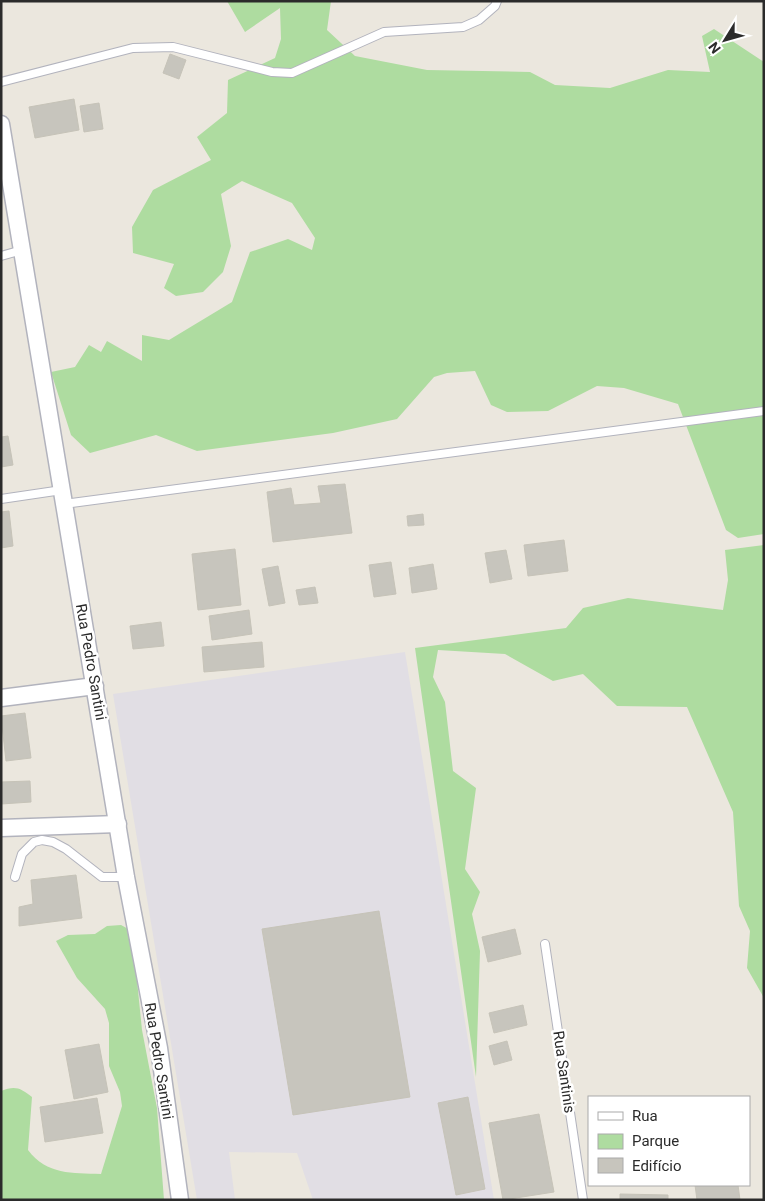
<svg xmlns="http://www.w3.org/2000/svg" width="765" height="1201" font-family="Roboto,sans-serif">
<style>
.industrial{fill:#e1dee4}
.green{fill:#aedca0}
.building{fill:#c7c5bd;stroke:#c6c3b8}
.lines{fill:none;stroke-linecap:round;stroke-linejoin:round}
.service-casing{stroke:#b2b3bd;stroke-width:10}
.minor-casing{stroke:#b2b3bd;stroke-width:19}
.service{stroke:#fff;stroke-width:8}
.minor{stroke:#fff;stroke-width:16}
.labels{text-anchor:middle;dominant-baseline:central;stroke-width:5;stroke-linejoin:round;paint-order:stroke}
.street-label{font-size:15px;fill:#2b2b2b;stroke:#fff}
</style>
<rect width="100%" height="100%" fill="#ebe7de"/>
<polygon class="industrial" points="405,652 494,1200 313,1200 297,1153 229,1152 235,1200 197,1200 113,694"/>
<g class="green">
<polygon points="227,1 331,1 327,30 355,56 427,70 530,72 555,85 610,88 668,70 710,72 702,36 714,29 764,62 764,534 738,538 726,530 678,404 624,388 597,386 548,411 507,412 491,405 475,371 447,373 434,377 397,419 333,433 197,451 156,435 90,453 71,435 51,372 75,367 89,345 101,352 107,341 142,361 142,335 169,340 232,302 250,252 288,239 312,250 315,238 292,203 242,181 221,194 231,246 223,272 203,292 176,296 164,288 174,264 133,253 132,227 153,190 211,160 197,137 227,113 228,80 275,58 281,39 280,8 245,32"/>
<polygon points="764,545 764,998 747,968 750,931 739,906 733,812 687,707 617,706 583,674 553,681 505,654 438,650 433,677 445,702 453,771 476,788 465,869 480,892 472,914 480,951 476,1077 415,648 566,628 583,608 628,598 723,610 728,580 725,550"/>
<path d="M121,925L132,931L142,1030L157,1108L164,1200H1V1091C15,1085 21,1088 32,1097L28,1150C47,1175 72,1173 101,1174L122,1106L120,1092L109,1066V1023L105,1009L77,978L56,941L68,935L95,934L107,926Z"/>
</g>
<g class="building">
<polygon points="170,54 186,60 179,79 163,73"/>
<polygon points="74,99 79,130 35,138 29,107"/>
<polygon points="99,103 103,129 84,132 80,106"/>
<polygon points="8,436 13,465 1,467 1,437"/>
<polygon points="345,484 352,533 273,542 267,492 291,488 294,505 321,503 318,486"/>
<polygon points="9,511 13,546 1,548 1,512"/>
<polygon points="423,514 424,525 408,526 407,516"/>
<polygon points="564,540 568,571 528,576 524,545"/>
<polygon points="235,549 241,605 198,610 192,554"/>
<polygon points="506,550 512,579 490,583 485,553"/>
<polygon points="391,562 396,594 374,597 369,565"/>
<polygon points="433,564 437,589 412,593 409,568"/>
<polygon points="278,566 285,603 269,606 262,569"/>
<polygon points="315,587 318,603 299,605 296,590"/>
<polygon points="249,610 252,634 212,640 209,616"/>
<polygon points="161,622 164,646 133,649 130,626"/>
<polygon points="262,642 264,667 204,672 202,647"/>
<polygon points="25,713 31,758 6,761 1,716"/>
<polygon points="30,781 31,802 1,804 1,782"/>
<polygon points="76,875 82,918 19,926 19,907 33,904 31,880"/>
<polygon points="379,911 410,1097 293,1115 262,929"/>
<polygon points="515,929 521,954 488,962 482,937"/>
<polygon points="523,1005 527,1025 494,1033 489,1013"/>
<polygon points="507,1041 512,1060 494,1065 489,1046"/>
<polygon points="99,1044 108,1092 74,1099 65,1050"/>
<polygon points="468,1097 485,1189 456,1195 438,1103"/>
<polygon points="97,1098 103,1133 45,1142 40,1107"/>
<polygon points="539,1114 554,1192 503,1200 489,1123"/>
<polygon points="695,1185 738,1185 740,1200 697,1200"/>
<polygon points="620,1194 668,1195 668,1200 620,1200"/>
</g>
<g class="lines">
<g class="service-casing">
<g id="service">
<polyline points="1,82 133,48 173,47 272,72 292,73 384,32 463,27 479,20 495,6 497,1"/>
<polyline points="1,256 22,250"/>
<polyline points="1,499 62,490"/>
<polyline points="64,504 764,411"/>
<polyline points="15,877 22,854 34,842 42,840 53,842 66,849 102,877 126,877"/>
<polyline points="545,944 583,1200"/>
</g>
</g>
<g class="minor-casing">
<g id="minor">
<polyline points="1,124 126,877 159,1048 180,1200"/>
<polyline points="1,698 95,686"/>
<polyline points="1,828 118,824"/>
</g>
</g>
<use href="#service" class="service"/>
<use href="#minor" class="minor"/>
</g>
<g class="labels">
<g class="street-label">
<text transform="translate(91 662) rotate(80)">Rua Pedro Santini</text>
<text transform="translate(159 1061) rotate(81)">Rua Pedro Santini</text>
<text transform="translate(564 1072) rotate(82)">Rua Santinis</text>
</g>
</g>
<rect width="765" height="1201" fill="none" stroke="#2b2b2b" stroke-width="5"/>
<rect x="588" y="1096" width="162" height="90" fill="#ffffff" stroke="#aaaaaa"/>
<rect x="598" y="1112" width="25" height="8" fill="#ffffff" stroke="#aaaaaa"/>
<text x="632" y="1121" font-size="15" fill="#2b2b2b">Rua</text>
<rect x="598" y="1134" width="25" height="15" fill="#aedca0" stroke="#aaaaaa"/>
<text x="632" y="1146" font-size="15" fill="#2b2b2b">Parque</text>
<rect x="598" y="1158" width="25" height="15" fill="#c7c5bd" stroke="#aaaaaa"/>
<text x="632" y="1171" font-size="15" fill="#2b2b2b">Edifício</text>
<g transform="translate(725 40) rotate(233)" stroke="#ffffff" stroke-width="4" paint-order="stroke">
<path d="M0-4L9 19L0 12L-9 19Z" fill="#2b2b2b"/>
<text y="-8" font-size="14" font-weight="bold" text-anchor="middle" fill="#2b2b2b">N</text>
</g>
</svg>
